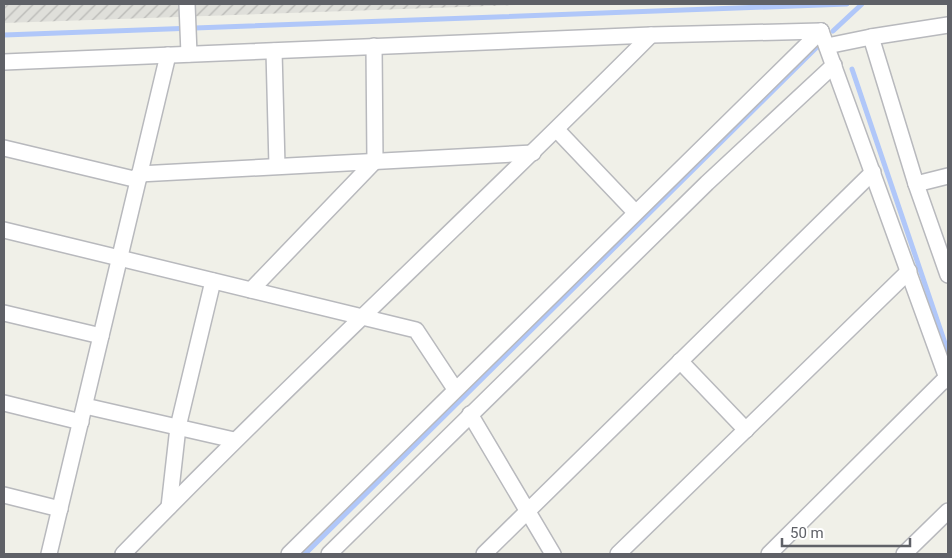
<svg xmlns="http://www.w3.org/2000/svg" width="952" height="558" font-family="Roboto,sans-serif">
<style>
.industrial{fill:url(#industrial-furrows)}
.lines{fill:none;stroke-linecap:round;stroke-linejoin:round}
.stream{stroke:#b0c7f9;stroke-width:5}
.minor-casing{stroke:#b8b9bd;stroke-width:18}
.minor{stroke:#fff;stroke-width:15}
</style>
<defs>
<pattern id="industrial-furrows" width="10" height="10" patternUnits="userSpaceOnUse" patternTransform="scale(1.25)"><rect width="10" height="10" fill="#dfdfda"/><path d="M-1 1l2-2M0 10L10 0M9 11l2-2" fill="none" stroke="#b8b8b5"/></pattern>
</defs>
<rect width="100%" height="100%" fill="#f0f0e8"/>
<polygon class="industrial" points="4,4 547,4 4,23"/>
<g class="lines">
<g class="stream">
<polyline points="833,31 862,4"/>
<polyline points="4,35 847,4"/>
<polyline points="852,69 948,352"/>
<polyline points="305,554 816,48"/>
</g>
<g class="minor-casing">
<g id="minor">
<polyline points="187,4 189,54"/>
<polyline points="821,31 948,381"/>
<polyline points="871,37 916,184 948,275"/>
<polyline points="827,46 871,37 948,25"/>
<polyline points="274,51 277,166"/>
<polyline points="4,62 651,35 821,31"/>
<polyline points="557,130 635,212"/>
<polyline points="4,148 138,180"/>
<polyline points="139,174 533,153"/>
<polyline points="916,184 948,176"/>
<polyline points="4,230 416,330 455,389"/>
<polyline points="251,290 375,161 374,46"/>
<polyline points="4,313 101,336"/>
<polyline points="680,361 746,430"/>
<polyline points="4,403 81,422"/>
<polyline points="85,406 234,440"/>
<polyline points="470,414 553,554"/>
<polyline points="4,495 60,509"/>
<polyline points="169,507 178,427 213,281"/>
<polyline points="49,554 168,55"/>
<path d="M123,554C295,377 477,210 651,35"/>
<polyline points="289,554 821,31"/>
<polyline points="329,554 707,183 834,65"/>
<polyline points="484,554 873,172"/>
<polyline points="618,554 909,271"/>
<polyline points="769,554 948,376"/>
<polyline points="904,554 948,511"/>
</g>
</g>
<use href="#minor" class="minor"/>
</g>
<rect width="952" height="558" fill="none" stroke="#5f6167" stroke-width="10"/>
<path d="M782 538v8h128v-8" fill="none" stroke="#5f6167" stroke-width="2.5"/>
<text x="790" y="538" font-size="15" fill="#5f6167" stroke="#ffffff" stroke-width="4" paint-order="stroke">50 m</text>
</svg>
